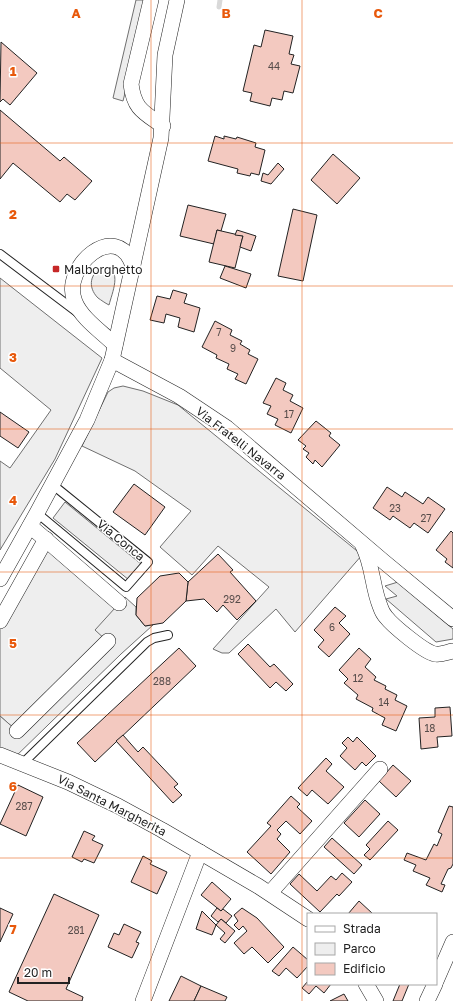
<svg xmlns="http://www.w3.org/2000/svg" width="453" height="1001" font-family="'Golos Text',sans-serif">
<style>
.green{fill:#eee;stroke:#6f6f6f}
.parking{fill:#ededed;stroke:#6f6f6f}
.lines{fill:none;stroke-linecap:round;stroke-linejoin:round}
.stream{stroke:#d9d9d9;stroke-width:5}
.building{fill:#f3c9c0;stroke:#222}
.lane-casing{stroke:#222;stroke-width:10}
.street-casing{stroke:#222;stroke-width:16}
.lane{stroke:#fff;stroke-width:8}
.street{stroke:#fff;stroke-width:15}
.grid{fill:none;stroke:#e8590c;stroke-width:1;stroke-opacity:0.55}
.poi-dot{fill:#c62828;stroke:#fff;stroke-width:1.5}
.labels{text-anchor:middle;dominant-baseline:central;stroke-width:3;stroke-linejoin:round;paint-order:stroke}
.number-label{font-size:10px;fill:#564c4a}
.poi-label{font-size:12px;fill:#222;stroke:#fff;text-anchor:start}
.street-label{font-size:12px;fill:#222;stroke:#fff}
.grid-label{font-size:13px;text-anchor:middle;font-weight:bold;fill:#e8590c;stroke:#fff;stroke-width:3;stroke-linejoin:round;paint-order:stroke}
</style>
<rect width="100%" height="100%" fill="#fff"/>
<g class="green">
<path d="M104,267C123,269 112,293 109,305C105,303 101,300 98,298C87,287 90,272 104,267Z"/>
<polygon points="0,278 102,358 55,459 0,550 0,461 10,468 51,410 0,368"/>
<polygon points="123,386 143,391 178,405 362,555 295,632 276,609 229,653 222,653 213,649 269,587 218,546 192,575 160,547 191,511 135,471 82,446 108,392 114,388"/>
<polygon points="46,539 119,603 108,641 17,731 0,716 0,621"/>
</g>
<g class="parking">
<polygon points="136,0 148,0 123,101 113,98"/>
<polygon points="65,502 141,564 129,580 53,518"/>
<polygon points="398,582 453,629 453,639 436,642 386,599 397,596 385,586"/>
<polygon points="125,597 136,607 136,615 145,626 153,625 121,654 12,760 0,755 0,716 16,730 107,641 95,630"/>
</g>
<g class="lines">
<polyline class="stream" points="219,7 220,0"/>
</g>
<g class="building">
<polygon points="265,30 293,36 289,54 294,55 291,64 300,66 293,93 284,91 282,100 272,98 270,106 250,101 252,93 243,91 254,45 261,47"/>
<polygon points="1,42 37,73 10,105 3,99 0,102"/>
<polygon points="0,110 60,161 64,157 92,181 75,200 67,194 60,202 13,163 0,179"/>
<polygon points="215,136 224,139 224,136 236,139 237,137 256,143 255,147 265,150 259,175 251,173 250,176 237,173 238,169 208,161"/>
<polygon points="333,154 360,178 337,204 311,180"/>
<polygon points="278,163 284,169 271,184 261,181 263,173 268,175"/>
<polygon points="188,205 226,214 221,231 217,230 214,244 180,236"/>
<polygon points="293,209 317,215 303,281 278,276"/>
<polygon points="217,230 243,236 235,268 209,262"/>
<polygon points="237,230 256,236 251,251 240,247 243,236 235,235"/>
<polygon points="225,266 251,274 246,288 220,278"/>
<polygon points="173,290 187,294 184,303 200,308 194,332 178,327 180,318 166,314 164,323 150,320 157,296 170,299"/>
<polygon points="215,321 232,330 230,335 242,341 240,344 250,350 248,354 258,359 246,384 235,379 238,374 227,369 229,364 216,358 217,355 202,347"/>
<polygon points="276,378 286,383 283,390 293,395 290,401 303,408 291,433 275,425 278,419 267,414 271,406 263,403"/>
<polygon points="0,412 29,432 18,448 0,436"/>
<polygon points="316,421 331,433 329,436 340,445 322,467 315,460 313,464 306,457 309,453 303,449 306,446 298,440"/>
<polygon points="134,484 165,507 145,535 113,512"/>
<polygon points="387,487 402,497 405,492 423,504 428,497 445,509 428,533 414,523 410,528 393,516 390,520 373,508"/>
<polygon points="451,531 453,533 453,568 445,562 447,559 436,550"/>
<polygon points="218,554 233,570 230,572 256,601 237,620 223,605 217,612 204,599 186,601 188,582"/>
<polygon points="179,573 188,582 186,601 163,623 145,626 136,615 137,598 160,576"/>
<polygon points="335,607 346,616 339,623 350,634 329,657 318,647 324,640 314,630"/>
<polygon points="248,644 270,667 274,664 293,684 286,691 276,682 270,688 238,654"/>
<polygon points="179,648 196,666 95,762 77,743"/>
<polygon points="359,648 371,659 365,667 376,677 374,680 386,686 385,689 397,695 395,700 407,706 396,731 382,725 385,718 372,711 373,708 356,699 358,695 344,683 348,679 339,670"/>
<polygon points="450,707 452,736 437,737 438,747 421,749 419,718 435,717 435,708"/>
<polygon points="123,735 138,752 143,747 178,784 174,787 182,795 173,803 116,741"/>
<polygon points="348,737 353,742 357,737 376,756 366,766 362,762 355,770 340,756 347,748 342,743"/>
<polygon points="326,758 332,764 326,771 344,787 328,804 312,790 307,796 298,788"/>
<polygon points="393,765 411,781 396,797 379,781"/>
<polygon points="18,785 43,797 26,836 0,824"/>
<polygon points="291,796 300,804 297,807 312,821 300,834 286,821 277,830 281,834 277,839 290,852 271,874 247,852 271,826 267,823"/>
<polygon points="365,800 380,814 359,837 344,823"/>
<polygon points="449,806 453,807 453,864 451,868 448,869 441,884 445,885 442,892 426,885 430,878 413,871 416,865 404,860 407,853 426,860 434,844 437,846 442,834 438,832"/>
<polygon points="388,821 398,830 370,860 364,855 370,849 366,845"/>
<polygon points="84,831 95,836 92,840 103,845 94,863 84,859 82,862 72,857"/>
<polygon points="332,838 362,865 354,874 324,847"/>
<polygon points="143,856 152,861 150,864 167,872 157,894 131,882"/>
<polygon points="342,873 352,882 339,896 337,894 320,912 290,884 299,874 317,891 331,876 336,880"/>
<polygon points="212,882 231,899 221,911 201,895"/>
<polygon points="54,894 99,915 66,989 83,997 82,1001 28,1001 9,992"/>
<polygon points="359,901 373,914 348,914"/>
<polygon points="0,908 13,914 0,942"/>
<polygon points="217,908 221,911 223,909 232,916 226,923 221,919 218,922 211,916"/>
<polygon points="242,908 257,918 284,947 268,963 252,947 244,954 234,943 247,931 243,926 239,930 234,925 238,921 234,915"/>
<polygon points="202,911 216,925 212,935 196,929"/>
<polygon points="221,919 235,931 225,943 220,939 225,933 216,925"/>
<polygon points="124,924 141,932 136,942 139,943 132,958 108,947 114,933 119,935"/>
<polygon points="293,947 308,960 308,966 297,978 286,968 279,976 272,971"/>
<polygon points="181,976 201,986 194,1001 169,1001"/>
<polygon points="308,981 308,984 331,984 324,993 316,986 309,994 302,988"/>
<polygon points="400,984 409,984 402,1001 393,1001"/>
<polygon points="201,986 227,997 225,1001 194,1001"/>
<polygon points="344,994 348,1001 330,1001"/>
</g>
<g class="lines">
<g class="lane-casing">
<g id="lane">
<polyline points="0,254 77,312"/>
<polyline points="37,513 126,587 148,562 53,485"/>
<polyline points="22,764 147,642 154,638 168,635"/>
</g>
</g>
<g class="street-casing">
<g id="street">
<path d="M151,0L131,84C134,109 143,112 163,126"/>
<path d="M115,345C102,332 82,319 75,302C60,267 117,218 133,266"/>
<polyline points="112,360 179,396 227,428 383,561 453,619"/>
<polyline points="30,526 119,603"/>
<path d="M363,546C373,566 372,586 380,606C381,609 383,614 386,617C392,625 424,652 435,654C441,655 447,652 453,651"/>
<polyline points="0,579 37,513 87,420 112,360 161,138 165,55 177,0"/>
<polyline points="0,621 46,539"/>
<polyline points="17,731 108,641"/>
<polyline points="0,755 68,782 118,806 162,830 258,886 308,919"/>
<polyline points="270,893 380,769"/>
<polyline points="436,981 453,942"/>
<polyline points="366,984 376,1001"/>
<polyline points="143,1001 200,852"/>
<polyline points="427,1001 435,984"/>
</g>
</g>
<use href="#lane" class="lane"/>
<use href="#street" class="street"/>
</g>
<path class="grid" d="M151,0V1001M302,0V1001M0,143H453M0,286H453M0,429H453M0,572H453M0,715H453M0,858H453"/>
<rect class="poi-dot" x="52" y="265" width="8" height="8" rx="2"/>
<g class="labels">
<g class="number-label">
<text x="274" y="66">44</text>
<text x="219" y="332">7</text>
<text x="233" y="348">9</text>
<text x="289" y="414">17</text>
<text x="395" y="508">23</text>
<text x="426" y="518">27</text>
<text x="232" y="599">292</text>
<text x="332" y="627">6</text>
<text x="358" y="678">12</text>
<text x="162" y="681">288</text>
<text x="384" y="702">14</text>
<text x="430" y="728">18</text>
<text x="24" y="806">287</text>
<text x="76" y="930">281</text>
</g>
<g class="poi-label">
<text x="64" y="269">Malborghetto</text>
</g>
<g class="street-label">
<text transform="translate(241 443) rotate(38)">Via Fratelli Navarra</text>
<text transform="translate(121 540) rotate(39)">Via Conca</text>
<text transform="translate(112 805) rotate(27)">Via Santa Margherita</text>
</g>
</g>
<g class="grid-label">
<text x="76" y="18">A</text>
<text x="226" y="18">B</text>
<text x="378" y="18">C</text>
<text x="13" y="76">1</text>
<text x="13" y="219">2</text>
<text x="13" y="362">3</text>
<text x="13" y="505">4</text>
<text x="13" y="648">5</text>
<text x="13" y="791">6</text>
<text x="13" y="934">7</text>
</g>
<rect x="307" y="913" width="130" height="72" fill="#ffffff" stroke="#a7a7a7"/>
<rect x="315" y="926" width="20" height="6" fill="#ffffff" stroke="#a7a7a7"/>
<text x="343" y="933" font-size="12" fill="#222222">Strada</text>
<rect x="315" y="943" width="20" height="12" fill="#eeeeee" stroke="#a7a7a7"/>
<text x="343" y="953" font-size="12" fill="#222222">Parco</text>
<rect x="315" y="963" width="20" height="12" fill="#f3c9c0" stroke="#a7a7a7"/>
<text x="343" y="973" font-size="12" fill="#222222">Edificio</text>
<path d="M18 977v6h51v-6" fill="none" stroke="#222222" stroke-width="2"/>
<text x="24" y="977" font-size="12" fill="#222222" stroke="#ffffff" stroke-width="3" paint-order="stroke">20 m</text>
</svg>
